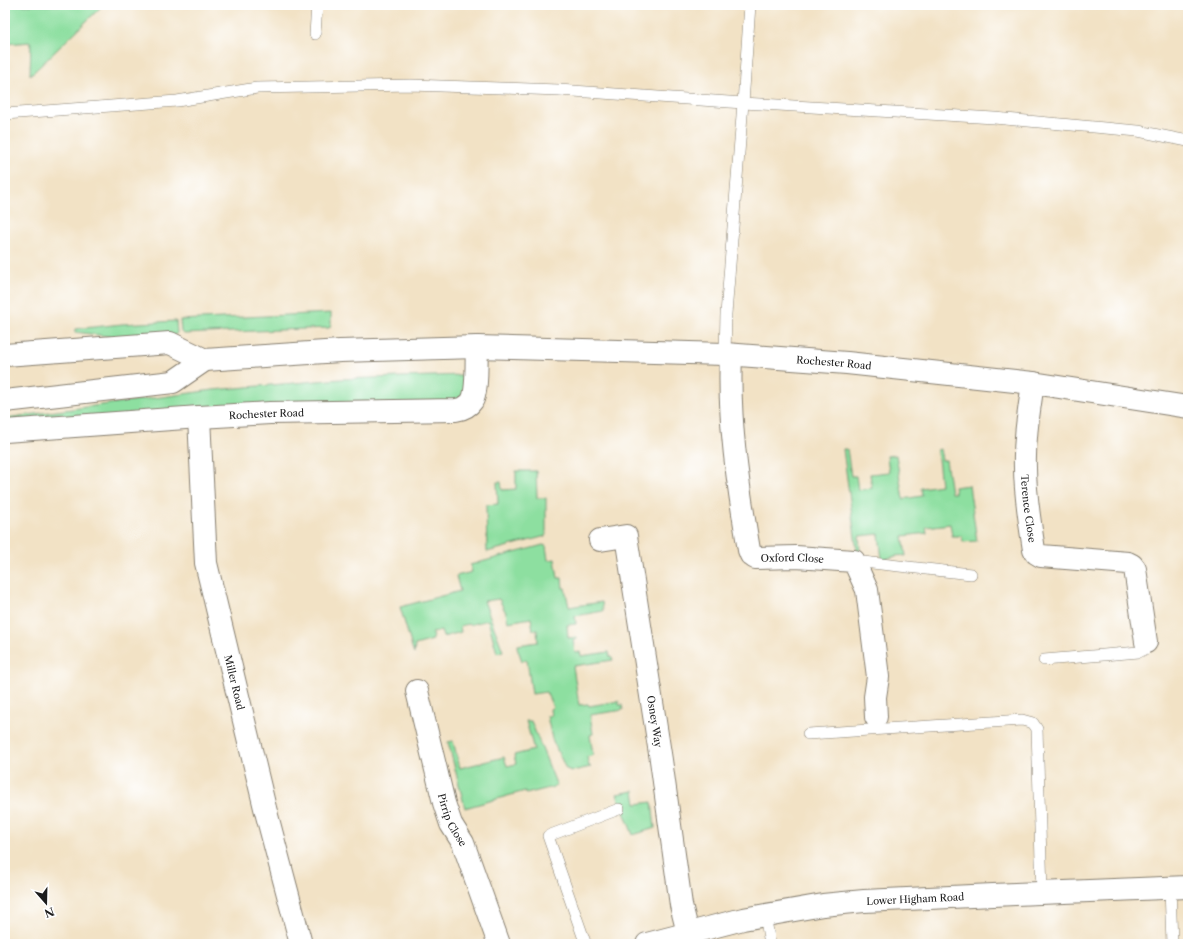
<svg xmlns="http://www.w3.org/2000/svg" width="1193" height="949" font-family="'Libre Caslon Text',serif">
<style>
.green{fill:#8ddfa0;stroke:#547e5e}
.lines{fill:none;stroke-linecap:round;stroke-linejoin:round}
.lane-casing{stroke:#877f70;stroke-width:12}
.street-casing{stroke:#877f70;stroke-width:24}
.secondary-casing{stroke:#877f70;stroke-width:24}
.primary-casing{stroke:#877f70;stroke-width:24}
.lane{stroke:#fff;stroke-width:11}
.street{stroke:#fff;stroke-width:22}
.secondary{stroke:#fff;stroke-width:22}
.primary{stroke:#fff;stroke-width:22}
.labels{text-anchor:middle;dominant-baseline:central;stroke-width:4;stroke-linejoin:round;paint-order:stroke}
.street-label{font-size:10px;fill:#1c1c1c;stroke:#fff}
</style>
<rect width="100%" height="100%" fill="#fff"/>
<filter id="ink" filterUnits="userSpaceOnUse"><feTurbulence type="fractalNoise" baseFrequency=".025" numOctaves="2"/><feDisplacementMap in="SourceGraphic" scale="8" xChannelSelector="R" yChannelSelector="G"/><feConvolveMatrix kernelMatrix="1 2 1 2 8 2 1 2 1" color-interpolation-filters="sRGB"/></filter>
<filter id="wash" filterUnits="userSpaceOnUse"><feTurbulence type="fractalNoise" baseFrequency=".012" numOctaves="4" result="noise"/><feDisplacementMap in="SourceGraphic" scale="16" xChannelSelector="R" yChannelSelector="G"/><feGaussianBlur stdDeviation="0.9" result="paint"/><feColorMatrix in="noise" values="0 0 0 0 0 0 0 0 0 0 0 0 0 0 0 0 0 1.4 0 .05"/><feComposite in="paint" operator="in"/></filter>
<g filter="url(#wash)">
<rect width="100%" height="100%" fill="#f2e2c5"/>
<g class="green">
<polygon points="5,5 101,5 100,8 37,69 30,75 31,42 5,44 6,77 5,77"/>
<polygon points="331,313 331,325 329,328 183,334 181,332 180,320"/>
<polygon points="176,321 177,333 175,335 122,338 75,332 75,329 122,324"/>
<path d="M464,375C469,388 467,392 457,401L5,424V418L213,390L341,379Z"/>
<path d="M843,449H847L851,476H856L858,490L872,488L870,474L889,472L887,456L896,455L903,499L922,496L921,488L941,485L937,450L940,449L942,460H946L951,493H955L954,487L969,485L977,541L963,542L962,536H952L950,524L926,527L927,533L903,536L906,556C898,554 890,558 882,560L879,534L859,536L860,551L857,552Z"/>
<polygon points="516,471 536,471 537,498 546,498 546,536 487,552 486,505 498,504 497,482 501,482 502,490 516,489"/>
<polygon points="543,545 546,546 548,560 555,559 558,578 562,578 563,588 565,588 569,607 602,602 603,611 575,616 576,624 567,625 568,638 577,637 577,639 573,640 575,653 580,652 581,656 609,652 610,657 612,657 613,660 573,666 579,705 588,704 589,706 619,701 619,705 622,705 623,710 590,715 593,734 590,735 593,755 587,757 589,766 591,767 572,771 566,769 552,739 547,716 551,716 550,709 553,707 546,692 532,694 527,660 522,661 517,647 518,645 538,642 537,630 533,630 531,618 508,622 506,613 499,599 484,601 503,651 497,653 488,620 469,625 468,624 460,626 461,632 443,637 441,631 432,633 433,640 415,645 414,654 400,607 460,591 456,576 472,572 470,565"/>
<polygon points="526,721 531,721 557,786 526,794 525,791 465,808 448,742 453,741 460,768 504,757 507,766 516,764 514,755 534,750"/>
<polygon points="634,791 636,804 652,802 655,828 633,835 617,794"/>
</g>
</g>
<g filter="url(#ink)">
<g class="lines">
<g class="lane-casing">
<g id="lane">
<polyline points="315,34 317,5"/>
<polyline points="5,114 177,101 257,88 411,85 559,90 743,103 994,118 1138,131 1188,141"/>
<polyline points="725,354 726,314 743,103 750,5"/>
<polyline points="854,561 971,574"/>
<polyline points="1044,660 1139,652 1145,649 1146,642"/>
<polyline points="808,734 1022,720 1033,723 1037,729 1042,893"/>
<polyline points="1170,888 1172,944"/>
<polyline points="765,914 770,944"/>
<polyline points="585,942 548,836 619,809"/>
</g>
</g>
<g class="street-casing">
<g id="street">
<path id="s1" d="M731,355C728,421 738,485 749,550L751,555L755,558L796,557L854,561L867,590L878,677L875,697L876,717"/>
<path id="s2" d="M1033,383C1029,411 1024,439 1025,468C1025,495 1030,523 1034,550L1036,553L1041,556L1128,563L1132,565L1135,569L1146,642"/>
<path id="s3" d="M199,417L206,563L265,808L301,944"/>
<path id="s4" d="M5,431L199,417L270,413L456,410C462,409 468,407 472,401C478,391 476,359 477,347"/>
<path id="s5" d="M600,540L626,536L661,760L681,905L688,933"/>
<path id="s6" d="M417,691L444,803L451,824L463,843L499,944"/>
</g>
</g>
<g class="secondary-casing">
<g id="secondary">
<path id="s7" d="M647,944L743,919L823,905L864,901L1015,894L1188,887"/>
</g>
</g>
<g class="primary-casing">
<g id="primary">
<path id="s8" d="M5,355L170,343L205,360L340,351L477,347L725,354L847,363L1033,383L1188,407"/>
<polyline points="5,401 173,382 205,360"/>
</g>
</g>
<use href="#lane" class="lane"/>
<use href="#street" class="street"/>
<use href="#secondary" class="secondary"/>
<use href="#primary" class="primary"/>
</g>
</g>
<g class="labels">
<g class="street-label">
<text stroke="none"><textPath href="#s8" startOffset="834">Rochester Road</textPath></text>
<text stroke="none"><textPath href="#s4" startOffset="262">Rochester Road</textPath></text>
<text stroke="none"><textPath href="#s2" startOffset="126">Terence Close</textPath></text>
<text stroke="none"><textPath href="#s1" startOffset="244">Oxford Close</textPath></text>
<text stroke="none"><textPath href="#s3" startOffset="269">Miller Road</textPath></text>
<text stroke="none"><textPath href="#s5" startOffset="214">Osney Way</textPath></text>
<text stroke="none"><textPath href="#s6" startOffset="134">Pirrip Close</textPath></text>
<text stroke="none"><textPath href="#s7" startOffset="273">Lower Higham Road</textPath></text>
</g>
</g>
<rect width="1193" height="949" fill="none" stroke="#fff" stroke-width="20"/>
<g transform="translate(46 903) rotate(160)" stroke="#ffffff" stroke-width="3" paint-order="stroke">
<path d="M0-3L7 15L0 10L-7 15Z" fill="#1c1c1c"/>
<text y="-6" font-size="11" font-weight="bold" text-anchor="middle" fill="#1c1c1c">N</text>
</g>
</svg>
